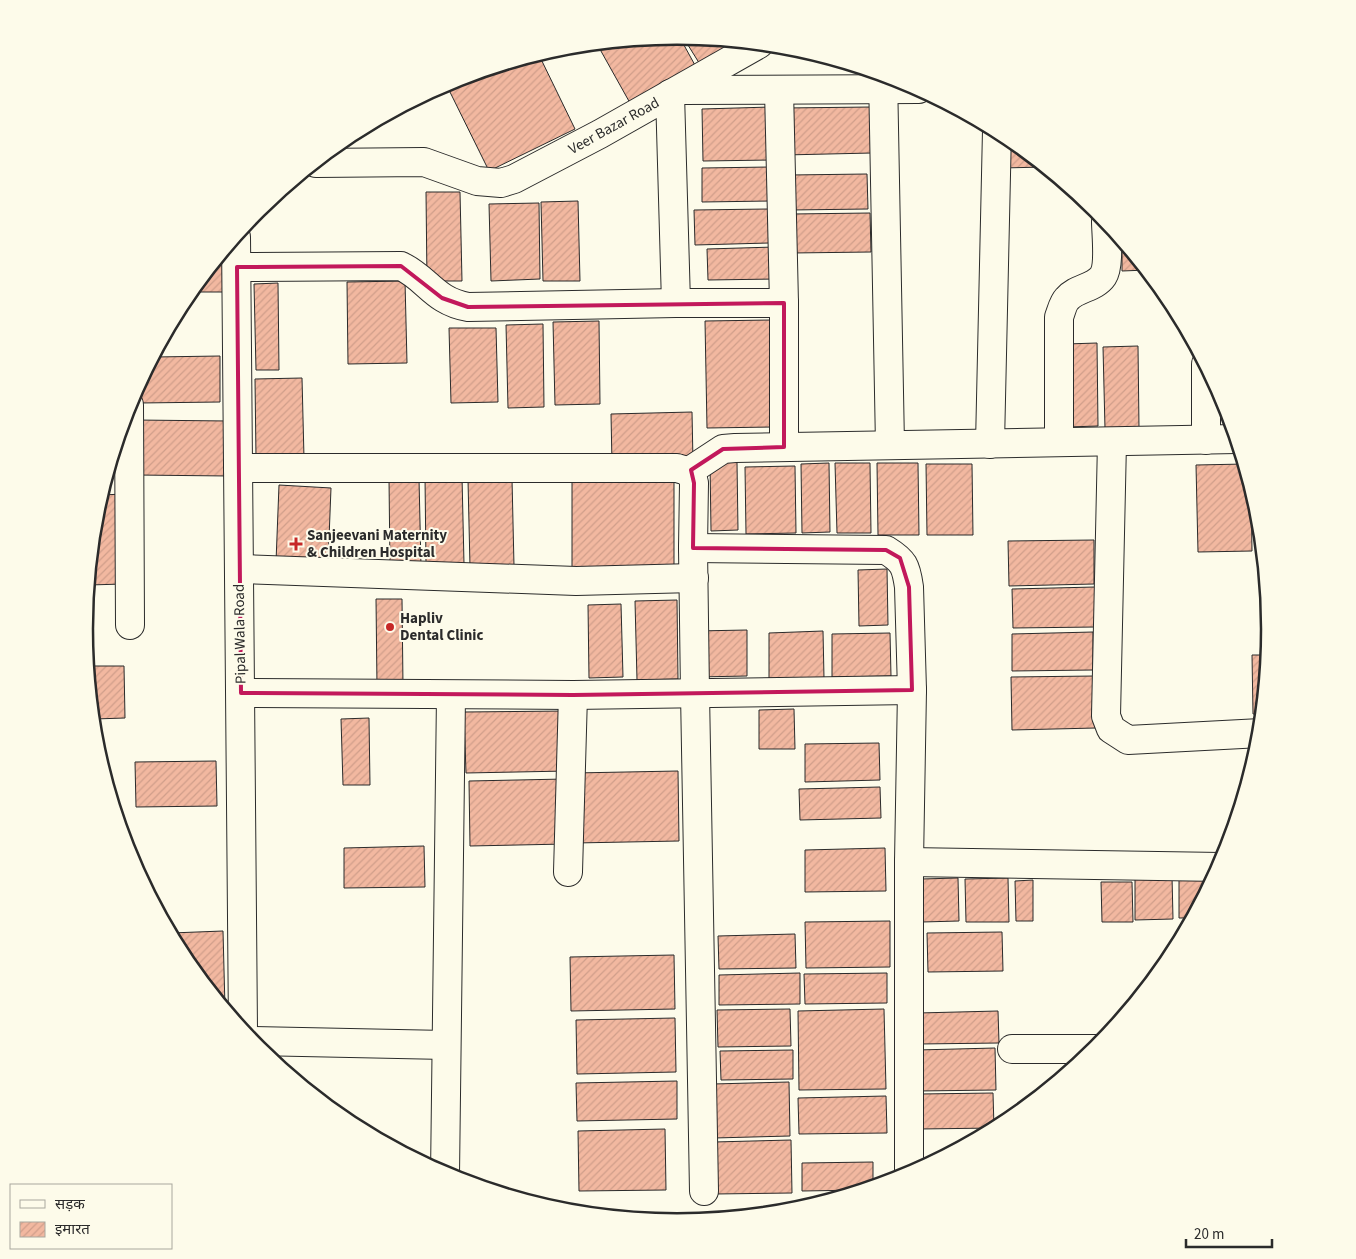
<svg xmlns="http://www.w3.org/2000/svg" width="1356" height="1259" font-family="'Source Sans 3','Noto Sans Devanagari',sans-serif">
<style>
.building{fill:url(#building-hatch);stroke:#2b2b2b}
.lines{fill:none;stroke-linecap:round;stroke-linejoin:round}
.minor-casing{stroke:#2b2b2b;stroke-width:30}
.minor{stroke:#fdfbea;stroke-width:28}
.marked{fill:none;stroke:#c2185b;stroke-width:4;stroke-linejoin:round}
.poi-dot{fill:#c62828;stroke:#fdfbea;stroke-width:2}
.labels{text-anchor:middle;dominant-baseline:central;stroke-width:4;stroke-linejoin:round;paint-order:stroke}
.street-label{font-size:15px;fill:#2b2b2b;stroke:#fdfbea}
.poi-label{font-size:15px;font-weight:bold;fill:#2b2b2b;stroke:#fdfbea;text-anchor:start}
.rim{fill:none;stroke:#2b2b2b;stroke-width:2.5}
</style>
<defs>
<pattern id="building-hatch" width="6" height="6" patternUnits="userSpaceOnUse" patternTransform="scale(1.25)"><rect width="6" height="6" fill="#f2b8a0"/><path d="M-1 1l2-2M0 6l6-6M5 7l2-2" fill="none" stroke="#d09e8a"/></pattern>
</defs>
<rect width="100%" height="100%" fill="#fdfbea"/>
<g class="building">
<polygon points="679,36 696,67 630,103 597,44"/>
<polygon points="683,37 740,42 701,66"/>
<polygon points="539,55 575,129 489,171 446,84"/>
<polygon points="771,107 772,160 703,161 702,109"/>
<polygon points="871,107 872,153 784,155 784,108"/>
<polygon points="1008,136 1046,167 1001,168"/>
<polygon points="770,167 771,201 702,202 702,168"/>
<polygon points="867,174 868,209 791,210 790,175"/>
<polygon points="426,192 460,192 462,281 427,281"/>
<polygon points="578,201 580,281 543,281 541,202"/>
<polygon points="539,203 540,279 491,281 489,204"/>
<polygon points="768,209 769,243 695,245 694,210"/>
<polygon points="870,213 871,252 792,253 792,214"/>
<polygon points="1122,240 1147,270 1122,271"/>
<polygon points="775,247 776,279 708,280 707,249"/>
<polygon points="223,254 224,292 191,292"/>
<polygon points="405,281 407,363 348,364 347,282"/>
<polygon points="278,283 279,370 256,370 254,284"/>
<polygon points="771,320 773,427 707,428 705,321"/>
<polygon points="599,321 600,404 555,405 553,322"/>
<polygon points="543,324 544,407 508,408 506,325"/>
<polygon points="449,328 496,328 498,402 451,403"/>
<polygon points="1097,343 1098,426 1067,427 1066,344"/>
<polygon points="1138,346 1139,428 1105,429 1103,347"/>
<polygon points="220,356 220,402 140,403 140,384 154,357"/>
<polygon points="302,378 304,458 256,458 255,379"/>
<polygon points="692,412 693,462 612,464 611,414"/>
<polygon points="136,420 228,421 228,476 136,475"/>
<polygon points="710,462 737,462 738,530 711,531"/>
<polygon points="829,463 830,532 802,533 801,464"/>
<polygon points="835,463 870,463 871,533 837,533"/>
<polygon points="877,463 918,463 919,535 878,535"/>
<polygon points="926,464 972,464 973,535 927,535"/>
<polygon points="1245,464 1251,483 1252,551 1198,552 1196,465"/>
<polygon points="795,466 796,533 746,534 745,467"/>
<polygon points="462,476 464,564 426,564 425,477"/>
<polygon points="572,476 674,476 674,567 572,568"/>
<polygon points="389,479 419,479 421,566 390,567"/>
<polygon points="512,479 514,566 470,567 468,480"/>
<polygon points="279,485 331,488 328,564 276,562"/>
<polygon points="123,494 123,584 89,585 96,513 102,495"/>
<polygon points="1094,540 1094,584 1009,586 1008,541"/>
<polygon points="887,569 888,625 859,626 858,570"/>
<polygon points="1095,587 1096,627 1013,628 1012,589"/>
<polygon points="376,599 402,599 403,686 377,687"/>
<polygon points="677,600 678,679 637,680 635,601"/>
<polygon points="621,604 623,677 589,678 588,605"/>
<polygon points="747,630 747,676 697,677 696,631"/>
<polygon points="823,631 824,678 769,679 769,633"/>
<polygon points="1093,632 1093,670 1012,671 1012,634"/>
<polygon points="890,633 891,676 832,677 832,634"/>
<polygon points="1252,655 1269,655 1263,714 1253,714"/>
<polygon points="88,666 124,666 125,718 94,719"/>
<polygon points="1095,676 1096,728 1012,730 1011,677"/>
<polygon points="794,709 795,749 759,749 759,710"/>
<polygon points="566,711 567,771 466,773 464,712"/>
<polygon points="369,718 370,785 343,785 341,719"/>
<polygon points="879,743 880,780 805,782 805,744"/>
<polygon points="216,761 217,806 136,807 135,762"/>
<polygon points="678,771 679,841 575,843 574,773"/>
<polygon points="565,779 566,844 470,846 469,781"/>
<polygon points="880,787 881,818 800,820 799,789"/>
<polygon points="424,846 425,887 344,888 344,848"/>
<polygon points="885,848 886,891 805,892 805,850"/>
<polygon points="1135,876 1172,876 1173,919 1135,920"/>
<polygon points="1179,877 1207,877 1207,892 1193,918 1179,918"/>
<polygon points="958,878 959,921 922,922 921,879"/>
<polygon points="1008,878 1009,922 966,922 965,879"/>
<polygon points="1033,880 1033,921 1016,921 1015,881"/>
<polygon points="1101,882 1132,882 1133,922 1102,922"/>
<polygon points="890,921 890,967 806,968 805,922"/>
<polygon points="223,931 225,1008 185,959 171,933"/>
<polygon points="1002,932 1003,971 928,972 927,933"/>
<polygon points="795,934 796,968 719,969 718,936"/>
<polygon points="674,955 675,1009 571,1011 570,957"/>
<polygon points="800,973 800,1004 719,1005 719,975"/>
<polygon points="887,973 887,1003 805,1004 804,974"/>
<polygon points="790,1009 791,1046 718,1047 717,1010"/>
<polygon points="884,1009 886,1089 799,1090 798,1011"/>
<polygon points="998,1011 999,1043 919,1044 918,1013"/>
<polygon points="675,1018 676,1072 577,1074 576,1020"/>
<polygon points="995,1048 996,1090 918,1091 917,1050"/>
<polygon points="793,1050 793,1079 721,1080 720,1051"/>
<polygon points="677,1081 677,1119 577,1121 576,1083"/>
<polygon points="789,1082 790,1136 714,1138 713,1084"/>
<polygon points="993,1093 994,1128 920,1129 920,1094"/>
<polygon points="886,1096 887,1133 799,1134 798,1098"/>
<polygon points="665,1129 666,1190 579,1191 578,1131"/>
<polygon points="791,1140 792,1193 715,1194 714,1142"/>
<polygon points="873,1162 873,1187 863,1190 802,1191 802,1163"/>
<polygon points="846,1195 816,1204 816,1196"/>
</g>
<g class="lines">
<g class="minor-casing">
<g id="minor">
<polyline points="883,75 890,445"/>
<polyline points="680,90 919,89"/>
<polyline points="779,90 784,303 784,447"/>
<polyline points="670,94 676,303"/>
<polyline points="316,163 424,162 477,181 501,183 514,179 600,134 759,44"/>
<polyline points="236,237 243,1030"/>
<path d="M237,267L401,266C428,279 434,301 468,307L676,303H784"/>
<polyline points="1206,364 1206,440"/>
<polyline points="129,405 130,625"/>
<path d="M1059,442V317C1061,312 1063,303 1067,299C1076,288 1095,288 1103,276C1110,265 1106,234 1106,221"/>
<polyline points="1112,442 1106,716 1111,729 1128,740 1261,733"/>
<polyline points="990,444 997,130"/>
<path d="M238,468H677C687,471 692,472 694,483L693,548L695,693L704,1191"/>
<polyline points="688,472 723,449 735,448 1237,439"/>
<path d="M693,548L886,550C904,561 906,566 909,587L912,690L909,862V1176"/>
<polyline points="239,569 576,581 694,578"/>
<polyline points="241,693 573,695 912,690"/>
<polyline points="909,862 1221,867"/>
<polyline points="568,872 573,695"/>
<polyline points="252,1041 446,1045"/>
<polyline points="1012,1049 1097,1049"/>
<polyline points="445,1175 451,695"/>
</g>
</g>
<use href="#minor" class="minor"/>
</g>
<path class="marked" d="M401,266L442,298L468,307L784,303V447L723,449L691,470L694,483L693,548L886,550L900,558L909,587L912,690L573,695L241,693L237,267Z"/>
<g class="poi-dot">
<path d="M293.5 536.5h5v5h5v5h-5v5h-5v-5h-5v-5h5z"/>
<circle cx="390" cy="627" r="5"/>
</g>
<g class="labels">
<g class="street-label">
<text transform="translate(614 126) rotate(-29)">Veer Bazar Road</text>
<text transform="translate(240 634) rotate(-91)">Pipal Wala Road</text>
</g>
<g class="poi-label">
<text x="307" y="535">Sanjeevani Maternity<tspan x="307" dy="17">&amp; Children Hospital</tspan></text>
<text x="400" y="618">Hapliv<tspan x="400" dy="17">Dental Clinic</tspan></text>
</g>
</g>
<path d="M0 0H1356V1259H0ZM93 629a584 584 0 1 1 1168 0a584 584 0 1 1-1168 0Z" fill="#fdfbea" fill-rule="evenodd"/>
<path class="rim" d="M93 629a584 584 0 1 1 1168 0a584 584 0 1 1-1168 0Z"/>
<rect x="10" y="1184" width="162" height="65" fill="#fdfbea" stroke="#a9a89e"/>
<rect x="20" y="1200" width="25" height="8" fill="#fdfbea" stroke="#a9a89e"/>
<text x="55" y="1209" font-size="15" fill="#2b2b2b">सड़क</text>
<rect x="20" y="1222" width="25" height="15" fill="url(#building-hatch)" stroke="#a9a89e"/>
<text x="55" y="1234" font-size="15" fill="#2b2b2b">इमारत</text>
<path d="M1186 1239v8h86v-8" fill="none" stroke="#2b2b2b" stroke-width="2.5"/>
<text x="1194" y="1239" font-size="15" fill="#2b2b2b" stroke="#fdfbea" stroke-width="4" paint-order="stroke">20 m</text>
</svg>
